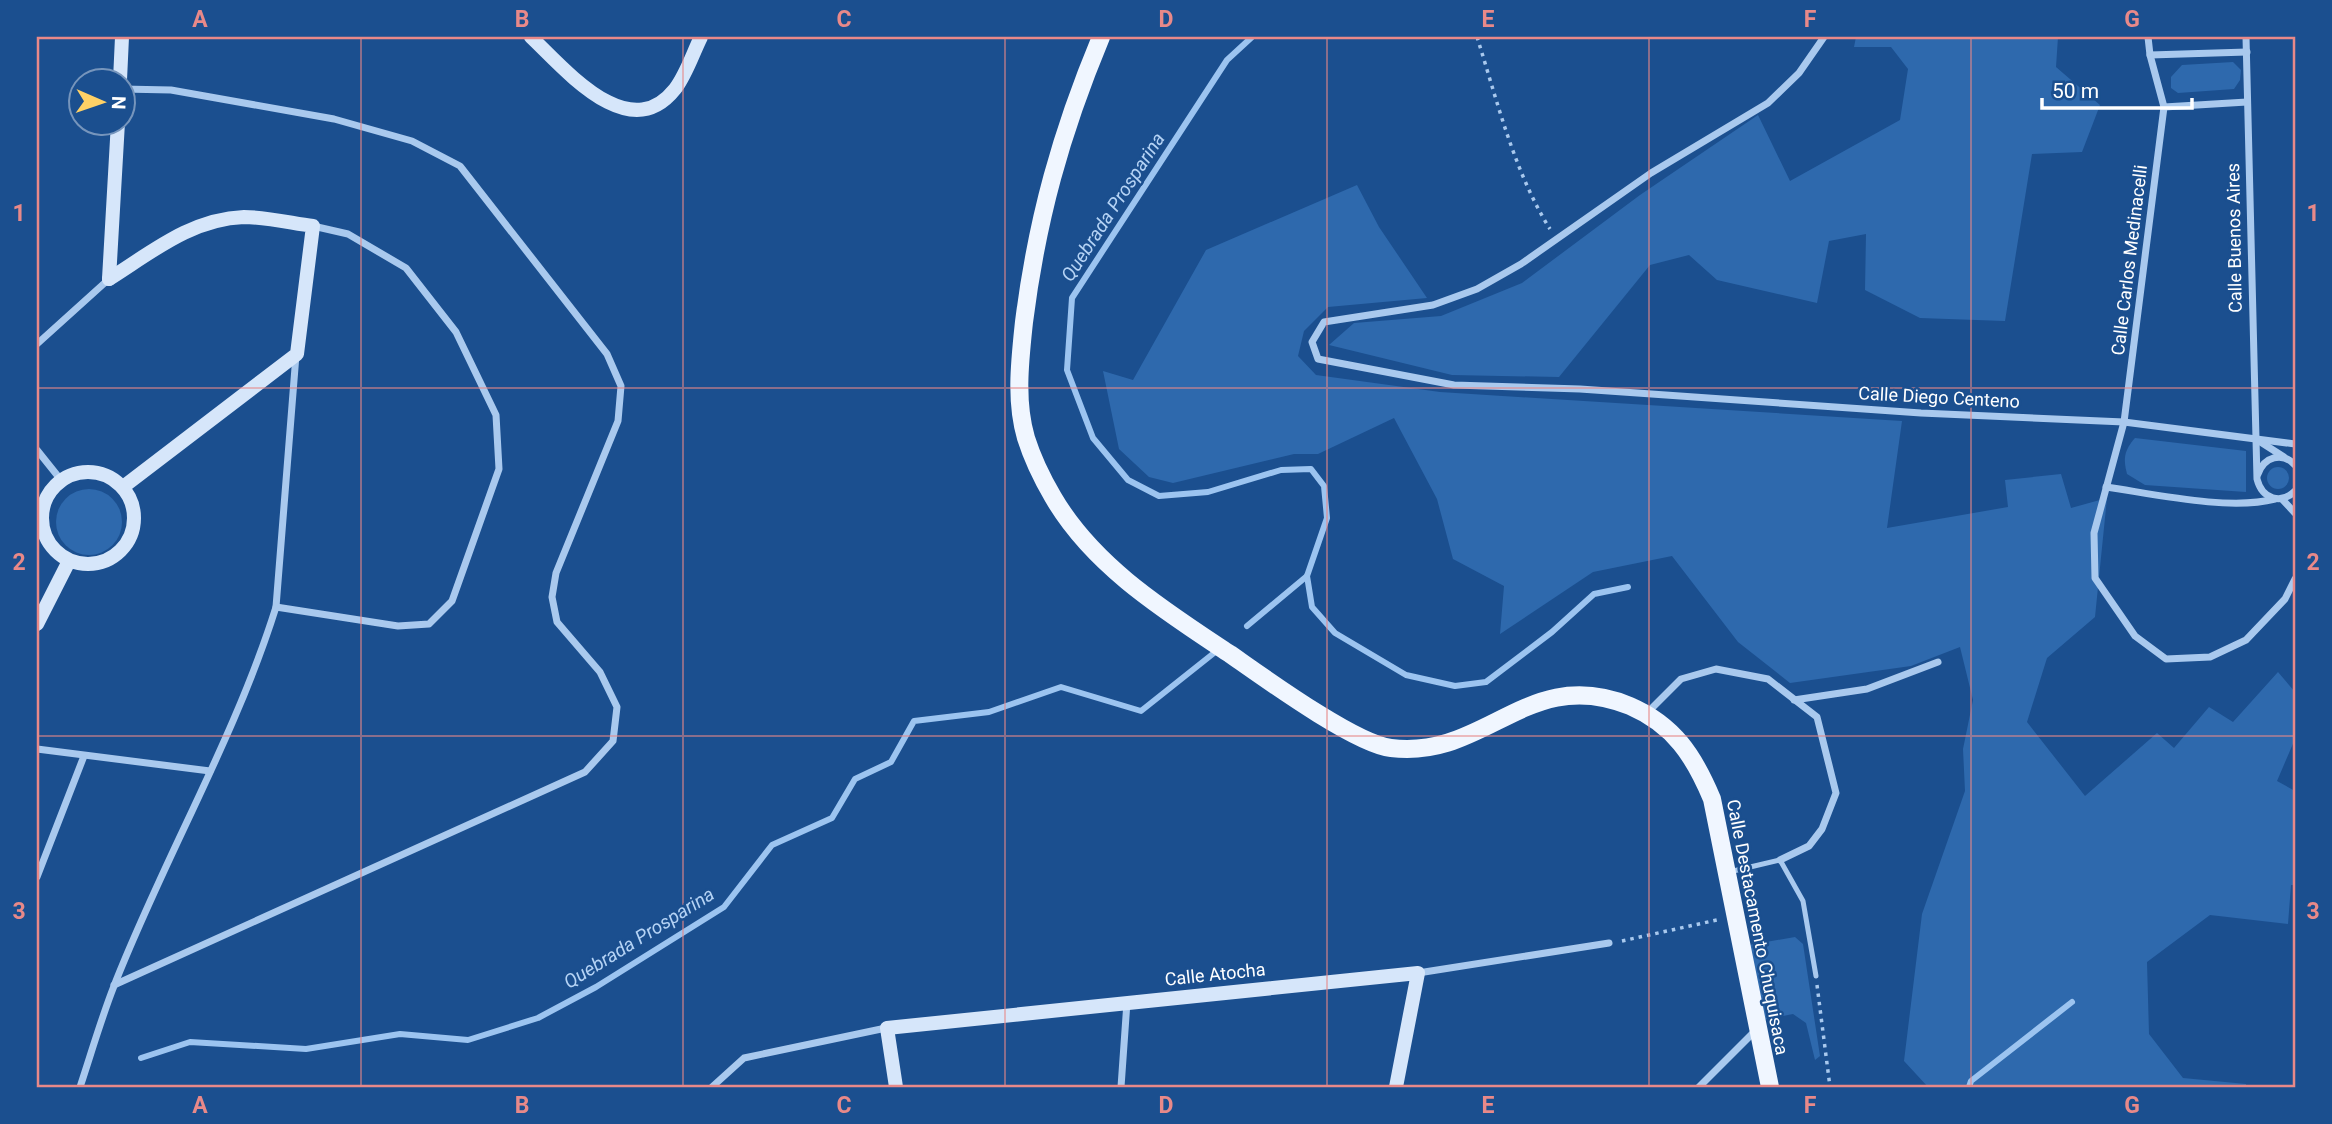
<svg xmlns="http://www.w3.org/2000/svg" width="2332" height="1124" font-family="Roboto,sans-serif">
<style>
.green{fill:#2e69ad}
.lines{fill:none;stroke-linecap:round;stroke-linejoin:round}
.stream{stroke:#9cc4f0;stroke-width:6}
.path{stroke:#a9c9ee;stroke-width:3.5;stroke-dasharray:3.5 5;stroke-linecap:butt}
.lane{stroke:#a9c9ee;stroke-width:5}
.street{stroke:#a9c9ee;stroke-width:7}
.secondary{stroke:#d6e6fa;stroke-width:14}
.primary{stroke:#f0f6ff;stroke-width:18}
.grid{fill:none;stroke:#e88989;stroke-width:2;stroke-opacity:0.55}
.labels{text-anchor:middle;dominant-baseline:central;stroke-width:5;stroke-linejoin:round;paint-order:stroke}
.street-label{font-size:18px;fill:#fff;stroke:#1b4f8f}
.water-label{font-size:19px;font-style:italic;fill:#b5d3f5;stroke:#1b4f8f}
.neatline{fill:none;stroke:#e88989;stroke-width:2.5}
.grid-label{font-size:23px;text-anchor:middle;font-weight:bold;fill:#e88989}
</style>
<rect width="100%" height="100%" fill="#1b4f8f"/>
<g class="green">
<polygon points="1856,37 2058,37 2056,67 2100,105 2082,152 2032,154 2005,321 1920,318 1865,290 1866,234 1829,241 1817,303 1717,280 1689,255 1650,265 1559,377 1452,375 1329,345 1354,323 1441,316 1522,283 1640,195 1758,115 1790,181 1900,120 1908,69 1891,47 1854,47"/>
<polygon points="2233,62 2241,70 2240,80 2234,89 2178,93 2171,88 2171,77 2182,65"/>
<polygon points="1357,185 1379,227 1427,298 1328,307 1304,331 1298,356 1316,375 1440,392 1902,421 1887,528 2008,507 2005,480 2061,474 2071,508 2107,498 2095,617 2047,658 2027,722 2085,796 2157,733 2174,748 2209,707 2233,722 2278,672 2295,692 2295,739 2277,781 2295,791 2295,885 2291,885 2288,924 2210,915 2147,962 2149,1034 2183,1078 2246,1084 2246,1087 1928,1087 1904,1061 1922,914 1965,791 1963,749 1973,700 1960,647 1911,666 1790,683 1738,642 1672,556 1593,572 1500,634 1504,586 1453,559 1437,499 1394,418 1318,454 1294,454 1173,483 1149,477 1119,449 1103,371 1133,380 1206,250"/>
<path d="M2135,438L2246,451V492L2145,485L2127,474C2123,458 2124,451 2135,438Z"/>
<circle cx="2278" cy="478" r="11"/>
<circle cx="89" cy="522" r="33"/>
<polygon points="1795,937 1803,944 1820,1056 1815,1060 1806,1023 1793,1014 1763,1020 1749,945"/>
</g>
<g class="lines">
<g class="stream">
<polyline points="1307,576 1312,607 1335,633 1406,675 1455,686 1486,682 1552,632 1594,594 1628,587"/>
<polyline points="1247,626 1307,576 1327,518 1324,486 1311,469 1281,470 1208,492 1159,496 1128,480 1093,438 1067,370 1072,298 1227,60 1252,37"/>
<polyline points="141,1058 190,1042 306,1049 400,1034 468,1040 538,1018 596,987 724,907 772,845 832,818 855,779 891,762 914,721 989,712 1061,687 1141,711 1219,649"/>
<polyline points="1969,1087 1971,1081 2072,1002"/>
</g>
<g class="path">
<path d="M1477,37C1497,100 1514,172 1550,229"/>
<polyline points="1622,941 1717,920"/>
<polyline points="1817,985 1830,1087"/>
</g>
<polyline class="lane" points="1729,872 1780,860 1803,901 1816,976"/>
<g class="street">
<polyline points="1824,37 1799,73 1768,103 1651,173 1521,264 1477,289 1433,305 1324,322 1312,342 1318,359 1454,385 1580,389 1921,413 2124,422 2295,444"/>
<polyline points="2148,37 2150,55 2164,107 2124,422 2094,533 2095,578 2135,636 2166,659 2210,657 2246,640 2285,599 2295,579"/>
<path d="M2246,37L2257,479C2262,499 2281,505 2295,491"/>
<polyline points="2150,55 2247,52"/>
<polyline points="2164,107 2247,102"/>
<polyline points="37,344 109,279"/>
<polyline points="2259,441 2284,457"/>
<polyline points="37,450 61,480"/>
<path d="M2258,474C2264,457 2282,451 2295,465"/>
<path d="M2106,487C2154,494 2229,511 2275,499"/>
<polyline points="2282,499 2295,513"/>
<polyline points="276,607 398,626 429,624 452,601 499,469 496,415 456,332 406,268 348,234 313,226"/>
<polyline points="1794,700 1867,689 1938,662"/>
<polyline points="1647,713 1681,679 1716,669 1768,679 1817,717 1836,793 1822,829 1809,846 1780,860"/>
<polyline points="37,749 210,771"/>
<polyline points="37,877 84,756"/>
<polyline points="1418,973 1609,943"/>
<polyline points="114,985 585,772 613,741 617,707 600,672 557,622 552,597 556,573 618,421 621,386 607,354 460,166 412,141 334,119 171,90 122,89"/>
<path d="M80,1087C91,1054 101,1019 114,986C164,858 235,738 276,607L296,355"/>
<polyline points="712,1087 744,1058 886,1028"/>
<polyline points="1121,1087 1127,1002"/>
<polyline points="1699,1087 1756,1030"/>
</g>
<g class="secondary">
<path d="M531,37C565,69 629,147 675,89C686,75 693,53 701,37"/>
<polyline points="120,80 122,37"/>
<path d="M109,279C152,252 191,219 244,217C266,217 291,223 313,226L297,354L123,487"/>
<polyline points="109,279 118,122"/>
<circle cx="88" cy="518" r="46"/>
<polyline points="37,624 69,561"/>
<polyline points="896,1087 887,1028 1418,973 1396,1087"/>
</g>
<path class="primary" d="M1101,37C1061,133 1037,219 1024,322C1020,360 1015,401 1026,438C1032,457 1043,480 1053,497C1093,566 1165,611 1230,654C1263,677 1355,744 1391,748C1486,760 1528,664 1630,706C1674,725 1694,756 1712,799L1770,1087"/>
</g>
<path class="grid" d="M361,37V1087M683,37V1087M1005,37V1087M1327,37V1087M1649,37V1087M1971,37V1087M37,388H2295M37,736H2295"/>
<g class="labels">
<g class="street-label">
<text transform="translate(2234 238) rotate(-91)">Calle Buenos Aires</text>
<text transform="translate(2129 260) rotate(-83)">Calle Carlos Medinacelli</text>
<text transform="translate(1939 397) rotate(3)">Calle Diego Centeno</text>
<text transform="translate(1758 927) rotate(79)">Calle Destacamento Chuquisaca</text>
<text transform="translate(1215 974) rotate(-6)">Calle Atocha</text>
</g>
<g class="water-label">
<text transform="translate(1113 207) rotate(-57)">Quebrada Prosparina</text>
<text transform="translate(639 938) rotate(-32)">Quebrada Prosparina</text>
</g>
</g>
<rect width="2332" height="1124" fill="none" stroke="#1b4f8f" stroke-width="77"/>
<g transform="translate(102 102) rotate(92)"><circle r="33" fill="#1b4f8f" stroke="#7695bc" stroke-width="2"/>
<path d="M0-5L12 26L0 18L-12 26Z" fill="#ffd166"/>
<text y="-10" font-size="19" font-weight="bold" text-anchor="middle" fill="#ffffff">N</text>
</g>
<path d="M2042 98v10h150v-10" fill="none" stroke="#ffffff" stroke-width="3.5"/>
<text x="2052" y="98" font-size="21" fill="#ffffff" stroke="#1b4f8f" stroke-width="5" paint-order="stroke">50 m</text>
<rect x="38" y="38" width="2256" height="1048" class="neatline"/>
<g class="grid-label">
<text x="200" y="27">A</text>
<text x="522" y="27">B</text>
<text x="844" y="27">C</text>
<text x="1166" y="27">D</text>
<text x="1488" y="27">E</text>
<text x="1810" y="27">F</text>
<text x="2132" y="27">G</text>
<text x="19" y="221">1</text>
<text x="2313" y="221">1</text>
<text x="19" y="570">2</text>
<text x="2313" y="570">2</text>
<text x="19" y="919">3</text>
<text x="2313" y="919">3</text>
<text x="200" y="1113">A</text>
<text x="522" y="1113">B</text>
<text x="844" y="1113">C</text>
<text x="1166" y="1113">D</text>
<text x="1488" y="1113">E</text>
<text x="1810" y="1113">F</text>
<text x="2132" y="1113">G</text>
</g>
</svg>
